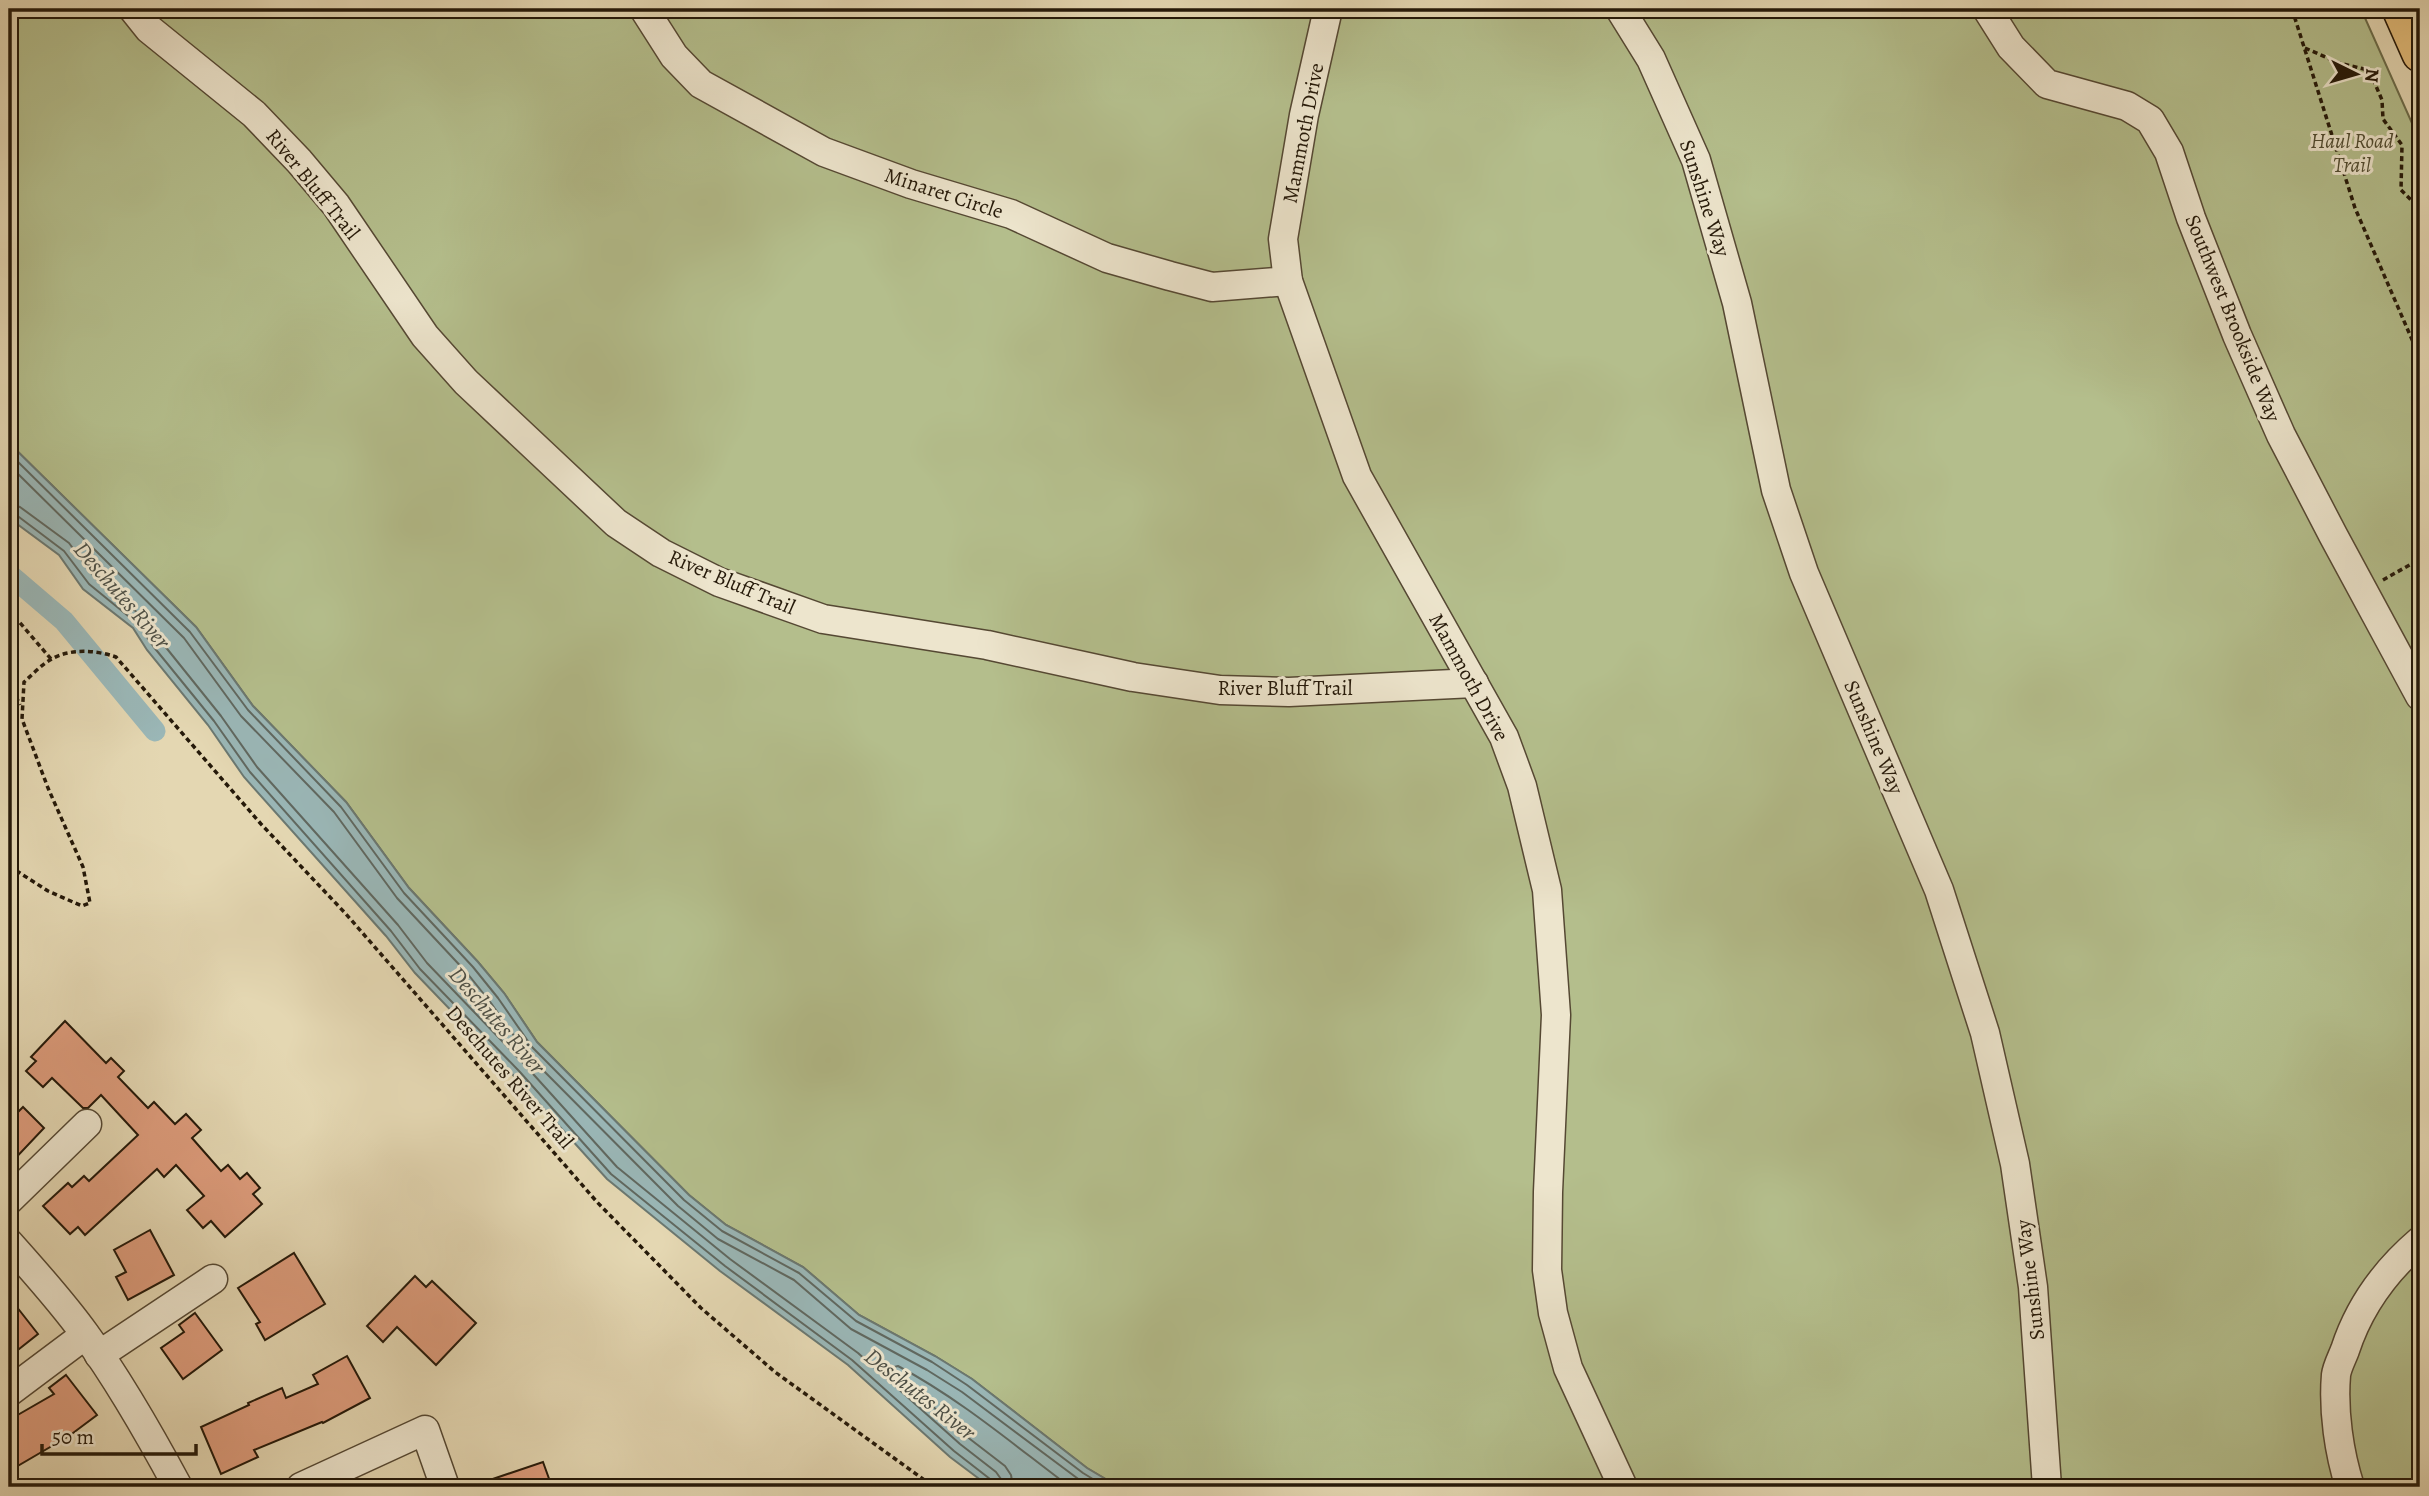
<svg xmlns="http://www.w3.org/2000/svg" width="2429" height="1496" font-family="Alegreya,serif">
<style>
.green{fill:#b4be8c;stroke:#6c6c4a;stroke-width:2}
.water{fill:#9ab7b7;stroke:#6b7871;stroke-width:2}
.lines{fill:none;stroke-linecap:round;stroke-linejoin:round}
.shore{stroke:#606860;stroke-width:2}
.canal{stroke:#9ab7b7;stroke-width:21}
.building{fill:#dd9c7c;stroke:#251909;stroke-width:2}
.minor-casing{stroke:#554833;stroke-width:31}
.major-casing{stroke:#251909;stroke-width:38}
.path{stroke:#251909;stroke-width:3.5;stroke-dasharray:5 3.5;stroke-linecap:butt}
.minor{stroke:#ede5cd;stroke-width:28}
.major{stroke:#e2bc79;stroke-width:35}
.labels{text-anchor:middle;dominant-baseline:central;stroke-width:6;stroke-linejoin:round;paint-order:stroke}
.street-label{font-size:21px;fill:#251909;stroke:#ede5cd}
.park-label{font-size:21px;font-style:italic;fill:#504b30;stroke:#ede5cd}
.water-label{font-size:23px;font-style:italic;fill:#4e5046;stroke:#ede5cd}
</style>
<rect width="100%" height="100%" fill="#e4d7b2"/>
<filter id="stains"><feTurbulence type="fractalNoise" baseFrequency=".00286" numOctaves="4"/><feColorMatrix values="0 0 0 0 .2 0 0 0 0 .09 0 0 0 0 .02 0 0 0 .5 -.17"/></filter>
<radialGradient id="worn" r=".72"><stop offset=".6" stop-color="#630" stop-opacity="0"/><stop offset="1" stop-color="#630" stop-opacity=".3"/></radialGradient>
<polygon class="green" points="9,9 2361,9 2420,141 2420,1487 1119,1487 1087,1468 972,1379 935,1356 859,1315 803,1267 726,1225 689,1195 537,1042 504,993 478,962 409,888 346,802 253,706 196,627 9,443"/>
<polygon class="water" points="9,443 196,627 253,706 346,802 409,888 478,962 504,993 537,1042 689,1195 726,1225 803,1267 859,1315 935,1356 972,1379 1087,1468 1119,1487 990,1487 950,1457 848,1365 720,1271 607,1179 514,1076 415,973 386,936 244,777 208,725 147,650 133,628 83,589 59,555 9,518"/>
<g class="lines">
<g class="shore">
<polyline points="9,453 190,632 248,710 341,807 404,893 473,967 498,998 532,1047 684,1200 722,1231 799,1273 856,1321 932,1362 967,1385 1083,1473 1106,1487"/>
<polyline points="9,465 184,638 241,716 334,812 397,898 467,973 491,1003 526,1053 678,1206 718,1239 794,1280 851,1329 927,1370 962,1392 1089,1487"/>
<polyline points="9,504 20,507 69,543 95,578 144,618 160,640 221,716 257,767 398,925 427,963 525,1065 617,1167 730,1259 858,1353 960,1444 996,1472 1001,1479 1002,1487"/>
<polyline points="9,513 15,514 64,551 89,584 138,624 153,646 214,721 250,772 391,931 420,969 519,1071 611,1174 725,1266 852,1360 954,1451 990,1479 993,1487"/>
<path d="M1013,1487L1011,1475L1005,1466L966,1436L894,1372V1367L898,1366C960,1399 1014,1445 1070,1487"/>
</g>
<polyline class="canal" points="9,574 64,621 155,731"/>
</g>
<g class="building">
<polygon points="65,1021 106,1063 111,1058 124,1071 118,1077 148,1108 154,1102 175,1124 186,1114 201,1130 192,1138 221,1171 228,1165 240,1179 247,1173 260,1188 253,1194 262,1204 225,1237 211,1221 203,1228 187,1210 204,1196 176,1165 164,1177 157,1169 85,1235 78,1227 70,1234 43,1206 68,1183 72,1187 84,1176 89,1181 138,1135 101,1095 88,1108 83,1108 52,1078 43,1087 26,1071 36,1061 31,1057"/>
<polygon points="9,1100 19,1111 23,1107 44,1128 9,1165"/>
<polygon points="150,1230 174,1275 128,1300 116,1277 126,1272 114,1250"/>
<polygon points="294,1253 325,1304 265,1340 256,1324 260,1322 238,1288"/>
<polygon points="415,1276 426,1287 432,1281 476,1323 436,1365 397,1327 383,1342 367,1326"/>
<polygon points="9,1297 38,1334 9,1357"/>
<polygon points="195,1313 222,1350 183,1379 161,1348 184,1332 179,1325"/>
<polygon points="347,1356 370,1398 323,1423 322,1422 254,1450 258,1457 221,1474 201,1427 249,1405 248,1403 282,1388 286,1398 318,1384 313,1375"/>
<polygon points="66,1375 97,1415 69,1436 9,1471 9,1420 54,1394 49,1388"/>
<polygon points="543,1462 552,1487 478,1487 478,1484"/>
</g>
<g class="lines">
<g class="minor-casing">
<g id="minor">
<polyline points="133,9 149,29 254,114 299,161 336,205 425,336 466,382 616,523 661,553 719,582 823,619 987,645 1133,677 1220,690 1289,692 1474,683"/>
<polyline points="644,9 674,56 701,84 824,152 911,184 1011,214 1107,258 1170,276 1212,287 1288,281"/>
<polyline points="1328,9 1304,115 1283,239 1288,281 1357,476 1504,737 1522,786 1547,890 1556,1015 1548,1192 1547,1270 1553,1313 1568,1368 1623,1487"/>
<polyline points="1620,9 1651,59 1696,160 1737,303 1776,490 1804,573 1939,890 1985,1033 2015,1164 2033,1287 2047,1487"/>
<polyline points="1987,9 2011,47 2047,84 2127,106 2150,120 2169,152 2191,218 2237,335 2281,435 2333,535 2420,696"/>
<polyline points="9,1200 87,1124"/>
<path d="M9,1243C35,1272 62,1302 85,1334C120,1382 150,1435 178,1487"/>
<polyline points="99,1355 213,1279"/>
<polyline points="9,1392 85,1335"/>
<polyline points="301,1487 425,1430 445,1487"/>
<path d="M2350,1487C2339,1453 2333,1411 2336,1375C2337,1367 2342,1358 2345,1350C2359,1307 2386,1270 2420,1241"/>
</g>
</g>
<g class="major-casing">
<polyline id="major" points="2400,9 2420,54"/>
</g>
<g class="path">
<polyline points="2292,9 2355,208 2420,358"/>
<polyline points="2305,48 2339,63 2364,69 2373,79 2382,100 2383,119 2402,145 2401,190 2420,209"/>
<polyline points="2383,580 2420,559"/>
<polyline points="9,610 51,659"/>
<polyline points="9,681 20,705"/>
<path d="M9,866L48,891L82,906L90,903L83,867L48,788L22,719L24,682C32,675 41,665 50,660C69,648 96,650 116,657L261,824L346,914L597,1202L701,1308L775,1372L934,1487"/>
</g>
<use href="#minor" class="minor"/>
<use href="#major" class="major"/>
</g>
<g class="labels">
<g class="street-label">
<text transform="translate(1303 133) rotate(-79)">Mammoth Drive</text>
<text transform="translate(313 184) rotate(51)">River Bluff Trail</text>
<text transform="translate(944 193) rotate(18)">Minaret Circle</text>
<text transform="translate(1705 198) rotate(72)">Sunshine Way</text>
<text transform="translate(2233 318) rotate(68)">Southwest Brookside Way</text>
<text transform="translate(732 582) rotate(23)">River Bluff Trail</text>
<text transform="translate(1469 677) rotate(61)">Mammoth Drive</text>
<text x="1285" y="688">River Bluff Trail</text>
<text transform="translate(1874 737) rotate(67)">Sunshine Way</text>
<text transform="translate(510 1077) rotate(49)">Deschutes River Trail</text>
<text transform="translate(2030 1280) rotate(-97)">Sunshine Way</text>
</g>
<g class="park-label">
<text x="2352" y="141">Haul Road<tspan x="2352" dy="24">Trail</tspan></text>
</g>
<g class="water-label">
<text transform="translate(122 595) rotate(49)">Deschutes River</text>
<text transform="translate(497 1020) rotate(49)">Deschutes River</text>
<text transform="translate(920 1394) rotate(38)">Deschutes River</text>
</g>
</g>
<rect width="2429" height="1496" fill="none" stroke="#e4d7b2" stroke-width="35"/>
<rect x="10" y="10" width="2408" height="1475" fill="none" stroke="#251909" stroke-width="3.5"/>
<rect x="18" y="18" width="2394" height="1461" fill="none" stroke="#251909" stroke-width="2"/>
<g transform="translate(2356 74) rotate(95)" stroke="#ede5cd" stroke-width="5" paint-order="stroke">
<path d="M0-5L12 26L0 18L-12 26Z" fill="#251909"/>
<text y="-10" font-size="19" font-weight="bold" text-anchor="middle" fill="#251909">N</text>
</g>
<path d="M42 1444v10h154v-10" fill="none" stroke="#251909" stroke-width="3.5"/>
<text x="52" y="1444" font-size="21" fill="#251909" stroke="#ede5cd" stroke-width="5" paint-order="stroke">50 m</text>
<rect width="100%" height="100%" filter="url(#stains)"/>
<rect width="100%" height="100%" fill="url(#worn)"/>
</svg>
